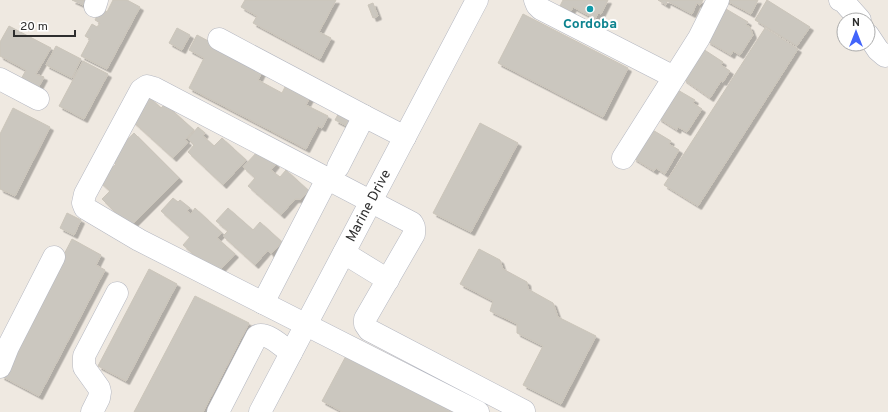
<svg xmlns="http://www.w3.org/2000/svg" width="888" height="412" font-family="Overpass,sans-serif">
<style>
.building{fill:#cbc7bf;stroke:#cbc5ba;filter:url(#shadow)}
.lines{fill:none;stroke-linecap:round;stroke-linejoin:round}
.minor-casing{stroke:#b4b7c1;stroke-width:23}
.minor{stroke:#fff;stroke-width:22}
.culture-dot{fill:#0f9aa8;stroke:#fff;stroke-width:1.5}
.labels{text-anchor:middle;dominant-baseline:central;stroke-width:4;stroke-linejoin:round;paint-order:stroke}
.culture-label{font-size:14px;font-weight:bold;fill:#0d838f;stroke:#fff}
.street-label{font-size:14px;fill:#2e2e2e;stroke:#fff}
</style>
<defs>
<filter id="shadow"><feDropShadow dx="3.5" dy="3.5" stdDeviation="0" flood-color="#0004"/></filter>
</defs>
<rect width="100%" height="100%" fill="#efe9e1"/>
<g class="building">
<polygon points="72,0 85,0 83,5"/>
<polygon points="113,0 127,0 140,7 107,69 81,56 90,39 85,36 92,24 97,27 100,23 95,20 101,8 107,12"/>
<polygon points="245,0 336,0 319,32 331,38 320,59 253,23 257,16 241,7"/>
<polygon points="563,0 608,0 601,14 598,13 595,19 573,7 571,11 560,6"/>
<polygon points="658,0 703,0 700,5 697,3 692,14 667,1 666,5"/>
<polygon points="725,0 758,0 751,14"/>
<polygon points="767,0 810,27 797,46 755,20"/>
<polygon points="373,3 378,16 373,18 368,5"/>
<polygon points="726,9 748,22 746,25 750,27 753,35 740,55 733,51 731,55 707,41"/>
<polygon points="523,14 628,68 603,117 498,63"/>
<polygon points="9,26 51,48 36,74 44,77 36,92 19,83 26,70 0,56 0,42"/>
<polygon points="177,28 190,35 182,50 169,43"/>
<polygon points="765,28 798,49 698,206 664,185"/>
<polygon points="197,35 263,70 258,80 282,93 287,83 311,96 306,105 328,116 322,128 318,126 306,149 189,88 204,58 189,50"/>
<polygon points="56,46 81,59 72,78 46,65"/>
<polygon points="703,49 723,62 721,65 730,71 723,82 721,81 710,98 683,79"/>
<polygon points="83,61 108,74 84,119 59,106"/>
<polygon points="676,89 695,100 693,103 702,109 687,132 678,127 677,130 658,118"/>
<polygon points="149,97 161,108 165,104 194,130 185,140 188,142 173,158 129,118"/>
<polygon points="13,108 50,127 15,196 0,189 0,134"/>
<polygon points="340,111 356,119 351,128 335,120"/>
<polygon points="480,123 518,143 471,232 433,213"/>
<polygon points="198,127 205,133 203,136 214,146 222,138 246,160 223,185 188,152 194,145 188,139"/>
<polygon points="651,129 671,141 669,144 679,150 665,174 656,168 654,171 633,158"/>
<polygon points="134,133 179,178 130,227 102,199 110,191 99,181 116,164 109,157"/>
<polygon points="259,150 276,164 271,170 280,177 286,170 309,191 301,199 295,199 281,215 248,186 255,178 243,167"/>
<polygon points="173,198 178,202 180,200 190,208 187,211 191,214 195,208 222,233 217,238 235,254 216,274 183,245 190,237 161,211"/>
<polygon points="228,208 253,230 260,222 282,242 271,254 268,250 255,265 223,236 228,231 216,221"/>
<polygon points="67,213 81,220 74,235 60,228"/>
<polygon points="72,239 101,255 96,265 105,270 39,396 1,376"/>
<polygon points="479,249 500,260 503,269 527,282 528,289 553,303 558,317 596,336 561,404 523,385 543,346 517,333 517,324 490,311 493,301 460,284"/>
<polygon points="149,269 177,284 126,381 98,366"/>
<polygon points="195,296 249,323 203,412 134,412"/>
<polygon points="347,354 459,412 343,412 322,401"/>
</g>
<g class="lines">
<g class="minor-casing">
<g id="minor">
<polyline points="535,0 537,5 541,9 674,77"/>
<polyline points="840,0 844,2 860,20"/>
<polyline points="95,6 97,0"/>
<polyline points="868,35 878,50 885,56"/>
<polyline points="219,39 364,116 338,167"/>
<polyline points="0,79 38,99"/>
<polyline points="364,116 405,137"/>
<polyline points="623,158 699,38 718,0"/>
<polyline points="344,253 388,280"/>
<polyline points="263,303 327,179"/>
<polyline points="0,367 8,347 54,257"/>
<polyline points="92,412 99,398 100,392 99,388 84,367 84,356 117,293"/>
<path d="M218,412L257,336C266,331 283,347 291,353"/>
<polyline points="260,412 477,0"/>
<polyline points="478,412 139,240 85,208 83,203 85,194 141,90 147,86 154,88 412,223 414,227 414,234 365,319 365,324 369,330 524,411"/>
</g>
</g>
<use href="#minor" class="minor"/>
</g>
<circle class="culture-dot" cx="590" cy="9" r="4"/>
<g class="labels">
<g class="culture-label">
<text x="590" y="24">Cordoba</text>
</g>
<g class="street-label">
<text transform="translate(369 206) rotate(-62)">Marine Drive</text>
</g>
</g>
<g transform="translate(856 32)"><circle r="19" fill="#ffffff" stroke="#ababab"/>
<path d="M0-3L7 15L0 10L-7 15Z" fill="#4264fb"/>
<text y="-6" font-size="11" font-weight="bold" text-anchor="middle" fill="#2e2e2e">N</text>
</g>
<path d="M14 30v6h61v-6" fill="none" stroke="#2e2e2e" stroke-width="2"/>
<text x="20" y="30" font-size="12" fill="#2e2e2e" stroke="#ffffff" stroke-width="3" paint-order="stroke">20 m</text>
</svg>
